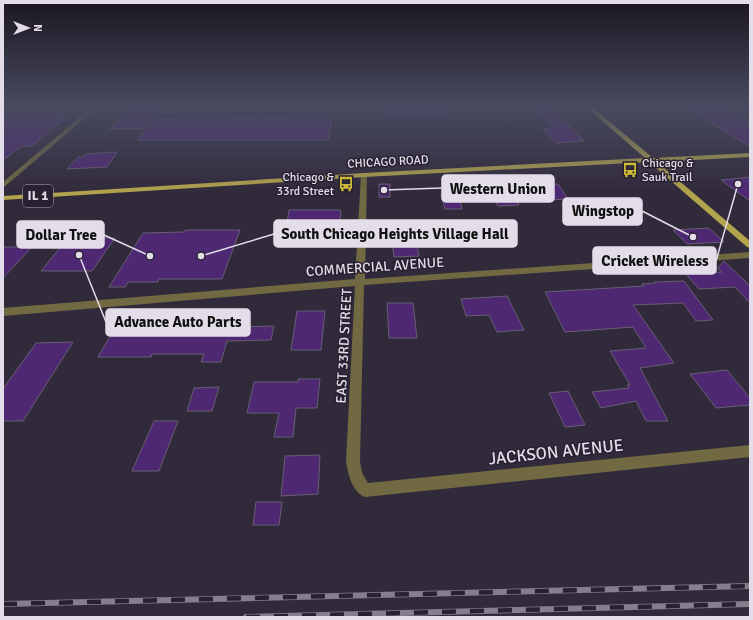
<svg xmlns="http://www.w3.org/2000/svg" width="753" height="620" font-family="Signika,sans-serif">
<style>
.building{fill:#4f2874;stroke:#675f72}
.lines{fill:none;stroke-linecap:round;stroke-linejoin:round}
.minor{fill:#706942;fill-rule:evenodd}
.major{fill:#b2a34d;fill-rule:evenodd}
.rail-casing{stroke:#847e8d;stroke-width:6}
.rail{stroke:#282131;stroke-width:4.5;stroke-dasharray:14;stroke-linecap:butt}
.labels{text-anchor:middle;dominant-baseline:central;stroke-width:3;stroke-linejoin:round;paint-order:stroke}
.far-street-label{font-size:12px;fill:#e2dde8;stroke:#282131}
.far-poi-label{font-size:12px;fill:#e2dde8;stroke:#282131;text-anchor:start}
.shield{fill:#282131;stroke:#aaa5b1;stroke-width:1}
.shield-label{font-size:13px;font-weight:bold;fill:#e2dde8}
.street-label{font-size:14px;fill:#e2dde8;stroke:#282131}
.near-street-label{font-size:17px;fill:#e2dde8;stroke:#282131}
.leader{fill:none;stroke:#e2dde8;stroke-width:1.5}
.callout-dot{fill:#e2dde8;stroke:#282131;stroke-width:1.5}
.callout{fill:#e2dde8;stroke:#e2dde8;stroke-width:1.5}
.callout-label{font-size:15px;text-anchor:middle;font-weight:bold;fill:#111}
</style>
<rect width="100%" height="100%" fill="#312a3b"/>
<g class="building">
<polygon points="133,106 163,106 143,129 110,129"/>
<polygon points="386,106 446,106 449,117 386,117"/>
<polygon points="532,106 549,106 584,141 556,143 543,129 554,129"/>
<polygon points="687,107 725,107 750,123 750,147"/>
<polygon points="3,110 66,111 55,119 64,119 32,146 21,146 3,160"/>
<polygon points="332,118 328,140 137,140 155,119"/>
<polygon points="117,152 107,167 67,169 78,157 83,157 85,154"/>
<polygon points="750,177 750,201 721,180"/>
<rect x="379" y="184" width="11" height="13"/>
<polygon points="558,184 568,199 545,200 535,186"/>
<polygon points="513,193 519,205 498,206 492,194"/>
<polygon points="441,194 459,194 462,209 445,209"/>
<polygon points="289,210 341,210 340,224 317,224 314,243 298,243 302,223 287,223"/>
<polygon points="709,228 724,242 687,244 673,230"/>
<polygon points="185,230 240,230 222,279 159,279 158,282 128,282 125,287 109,287 143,233 184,232"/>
<polygon points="414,232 419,256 394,257 391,233"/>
<polygon points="68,238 115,238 92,271 41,271"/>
<polygon points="3,247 32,247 3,278"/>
<polygon points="724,261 750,286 750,303 735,287 699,289 686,274 722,272 718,268"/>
<polygon points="684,281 713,320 696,321 683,303 633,305 674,363 640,368 668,421 646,421 636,401 601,408 592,392 629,388 627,385 630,385 610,351 646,348 633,327 565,332 545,292 644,286 642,284 655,283 654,282"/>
<polygon points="507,296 524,330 497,332 489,315 466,316 461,299"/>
<polygon points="387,303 413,303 417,338 389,338"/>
<polygon points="297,311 325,311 321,350 291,350"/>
<polygon points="187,323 204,323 202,328 274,326 271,340 227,341 221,362 201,362 204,354 152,354 151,357 98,357 116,326 185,327"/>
<polygon points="73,342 23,421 3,421 3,389 36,343"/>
<polygon points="727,370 750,398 750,405 716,408 690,374"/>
<polygon points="298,379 320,379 317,408 296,408 293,437 274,437 279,413 247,413 254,382 298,382"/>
<polygon points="219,387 212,411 187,411 194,388"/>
<polygon points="568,391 585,425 565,427 549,393"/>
<polygon points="154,421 178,421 159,471 132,471"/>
<polygon points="320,455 318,494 281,496 285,456"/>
<polygon points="256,502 282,502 279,525 253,525"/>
</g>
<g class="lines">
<g class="minor">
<polygon points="93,106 99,106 3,188 3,182"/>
<path d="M364,173L367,175L365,279L750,252V258L364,285L360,461L362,473L368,483L750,445V457L365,497C352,492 348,474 346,461L355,286L3,316V308L355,279L361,175Z"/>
</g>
<polygon class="major" points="585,106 591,106 653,158 750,153 750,157 657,162 750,241 750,248 747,247 649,162 364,177 3,200 3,196 364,173 645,158"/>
<g class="rail-casing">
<g id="rail">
<polyline points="3,604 750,586"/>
<polyline points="246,617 750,604"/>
</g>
</g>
<use href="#rail" class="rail"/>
</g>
<linearGradient id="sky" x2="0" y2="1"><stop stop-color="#1b1720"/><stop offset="0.55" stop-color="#484a60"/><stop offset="1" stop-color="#484a60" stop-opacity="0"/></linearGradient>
<rect width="753" height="193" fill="url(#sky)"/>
<defs>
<g id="bus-bare" transform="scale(1.2)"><path d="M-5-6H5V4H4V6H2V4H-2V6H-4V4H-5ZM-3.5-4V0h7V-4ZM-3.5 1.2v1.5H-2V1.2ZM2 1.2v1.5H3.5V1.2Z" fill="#ceb938" stroke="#282131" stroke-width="2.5" paint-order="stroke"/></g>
</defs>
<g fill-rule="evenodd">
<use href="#bus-bare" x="630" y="170"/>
<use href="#bus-bare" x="346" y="184"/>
</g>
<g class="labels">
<g class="far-street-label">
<text transform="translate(388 162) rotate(-3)">CHICAGO ROAD</text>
</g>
<g class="far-poi-label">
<text x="642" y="163">Chicago &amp;<tspan x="642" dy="14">Sauk Trail</tspan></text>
<text x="334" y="177" text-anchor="end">Chicago &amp;<tspan x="334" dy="14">33rd Street</tspan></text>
</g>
<rect class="shield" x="23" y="185" width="30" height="22" rx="3"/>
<g class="shield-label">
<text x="38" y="196">IL 1</text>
</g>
<g class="street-label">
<text transform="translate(375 267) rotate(-4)">COMMERCIAL AVENUE</text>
<text transform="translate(344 346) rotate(-87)">EAST 33RD STREET</text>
</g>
<g class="near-street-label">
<text transform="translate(556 452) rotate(-6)">JACKSON AVENUE</text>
</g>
</g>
<path class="leader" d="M384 190L442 188M693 237L642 211M201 256L274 234M150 256L104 235M738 184L716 261M79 255L106 322"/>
<g class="callout-dot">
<circle cx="384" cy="190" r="4"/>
<circle cx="693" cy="237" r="4"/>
<circle cx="201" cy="256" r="4"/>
<circle cx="150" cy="256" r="4"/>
<circle cx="738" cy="184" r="4"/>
<circle cx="79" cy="255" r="4"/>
</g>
<g class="callout">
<rect x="442" y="175" width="112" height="27" rx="4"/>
<rect x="563" y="198" width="79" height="27" rx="4"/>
<rect x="274" y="220" width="243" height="27" rx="4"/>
<rect x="17" y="221" width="87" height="27" rx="4"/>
<rect x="593" y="247" width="123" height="27" rx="4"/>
<rect x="106" y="309" width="144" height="27" rx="4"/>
</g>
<g class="callout-label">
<text x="498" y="194">Western Union</text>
<text x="603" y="216">Wingstop</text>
<text x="395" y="239">South Chicago Heights Village Hall</text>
<text x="61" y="240">Dollar Tree</text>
<text x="655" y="266">Cricket Wireless</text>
<text x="178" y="327">Advance Auto Parts</text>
</g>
<rect width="753" height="620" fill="none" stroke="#e2dde8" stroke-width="8"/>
<g transform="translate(28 28) rotate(90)" stroke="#282131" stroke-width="3" paint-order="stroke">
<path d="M0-3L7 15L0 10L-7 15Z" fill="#e2dde8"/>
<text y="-6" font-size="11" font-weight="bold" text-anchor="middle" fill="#e2dde8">N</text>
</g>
</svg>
